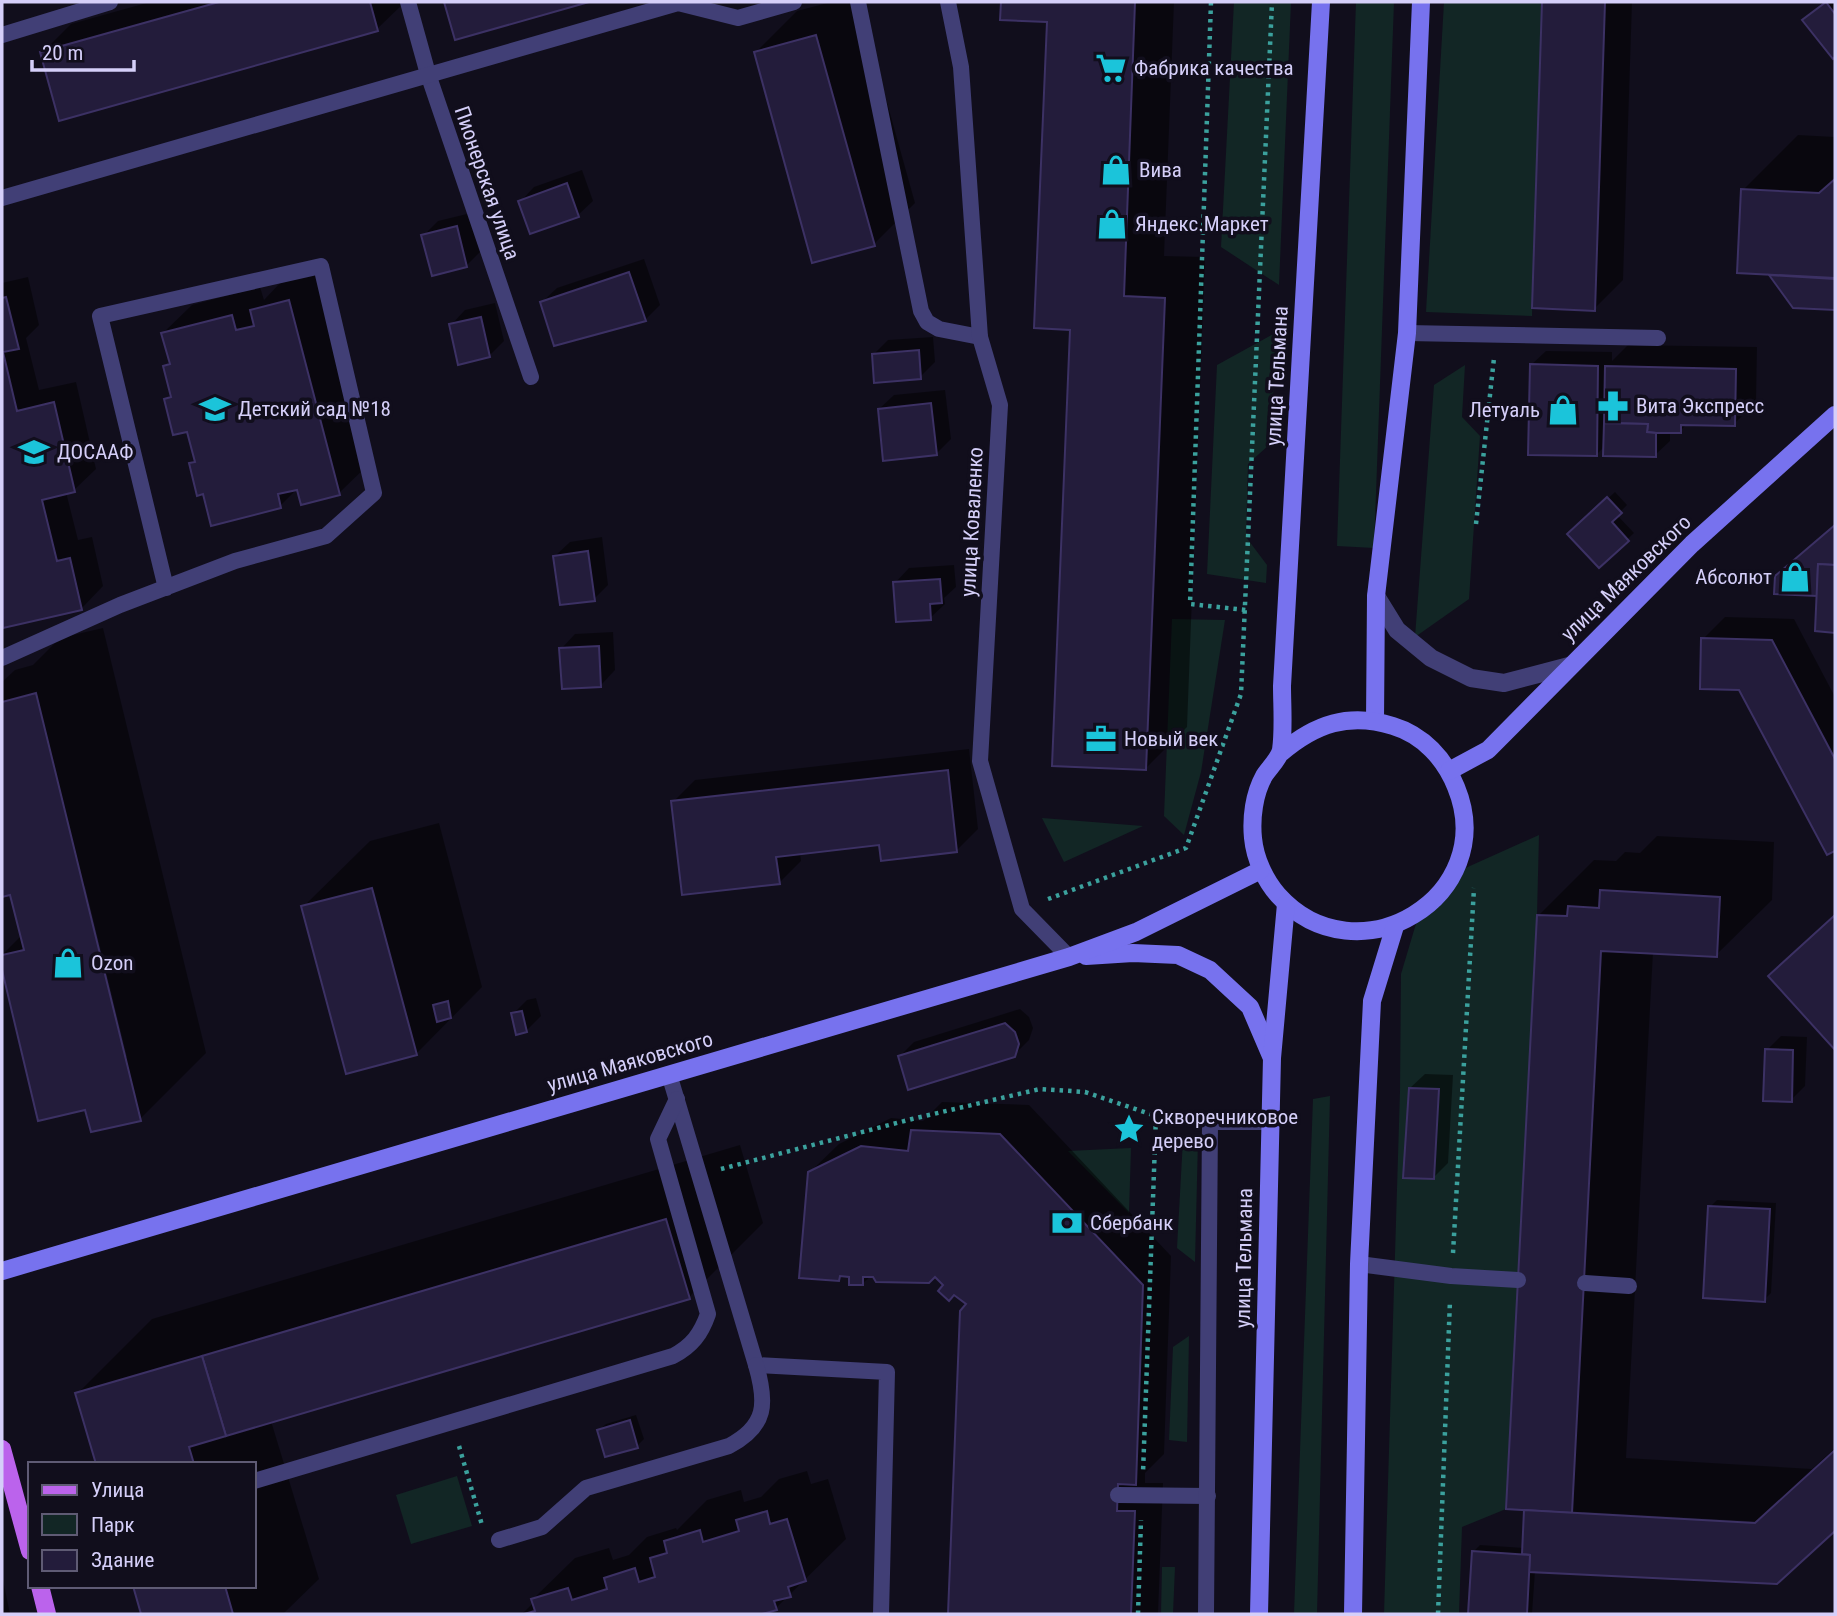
<svg xmlns="http://www.w3.org/2000/svg" width="1837" height="1616" font-family="'Roboto Condensed',sans-serif">
<style>
.green{fill:#122625}
.shadow{fill:#0007;fill-rule:evenodd}
.building{fill:#231c3b;stroke:#3c3164;stroke-width:2}
.lines{fill:none;stroke-linecap:round;stroke-linejoin:round}
.path{stroke:#3ba19d;stroke-width:4.5;stroke-dasharray:3.5 5;stroke-linecap:butt}
.service{stroke:#413f76;stroke-width:16}
.tertiary{stroke:#413f76;stroke-width:18}
.secondary{stroke:#7772ee;stroke-width:18}
.primary{stroke:#bb63ec;stroke-width:18}
.labels{text-anchor:middle;dominant-baseline:central;stroke-width:7;stroke-linejoin:round;paint-order:stroke}
.poi-label{font-size:21px;fill:#d5cff9;stroke:#110e1c;text-anchor:start}
.street-label{font-size:21px;fill:#d5cff9;stroke:#110e1c}
</style>
<rect width="100%" height="100%" fill="#110e1c"/>
<g class="green">
<polygon points="1234,2 1291,2 1279,285 1221,247"/>
<polygon points="1356,2 1394,2 1374,548 1337,546"/>
<polygon points="1444,2 1542,2 1532,316 1426,312"/>
<polygon points="1277,332 1270,444 1248,464 1246,537 1267,565 1266,583 1207,574 1217,365"/>
<polygon points="1465,365 1462,417 1480,436 1469,599 1415,637 1434,385"/>
<polygon points="1172,619 1225,620 1201,772 1184,835 1164,816"/>
<polygon points="1042,818 1143,826 1064,862"/>
<polygon points="1539,835 1537,915 1506,1509 1462,1527 1459,1614 1384,1614 1400,1091 1401,974 1418,917 1461,870"/>
<polygon points="1330,1096 1317,1614 1294,1614 1313,1099"/>
<polygon points="1183,1139 1198,1140 1195,1262 1177,1248"/>
<polygon points="1131,1148 1129,1213 1068,1151"/>
<polygon points="1189,1336 1187,1442 1169,1440 1173,1347"/>
<polygon points="457,1476 472,1526 411,1544 396,1495"/>
<polygon points="1162,1567 1175,1567 1173,1614 1161,1614"/>
</g>
<g class="shadow">
<polygon points="150,2 405,2 377,29 42,53 71,24"/>
<polygon points="446,2 582,2 456,38"/>
<polygon points="831,2 859,2 915,203 874,244 756,52 797,11"/>
<polygon points="1002,2 1174,2 1164,256 1205,257 1187,727 1145,769 1048,20 1002,18"/>
<polygon points="1544,2 1632,2 1623,280 1594,309 1534,307"/>
<polygon points="1823,2 1835,2 1835,54 1833,56 1804,20"/>
<polygon points="1798,135 1835,137 1835,308 1794,306 1771,276 1773,273 1743,190"/>
<polygon points="582,170 593,201 578,215 520,202 534,187"/>
<polygon points="471,213 481,251 466,266 423,236 438,221"/>
<polygon points="644,259 660,305 645,320 542,302 557,288"/>
<polygon points="318,273 368,465 339,493 298,488 280,506 205,492 191,463 196,459 188,429 166,399 172,393 165,366 171,361 163,333 192,305 260,287 264,300 281,282"/>
<polygon points="28,277 39,325 26,338 39,390 76,382 96,469 74,490 66,492 78,540 92,537 103,586 82,608 5,626 2,613 2,283"/>
<polygon points="495,303 504,341 489,356 451,325 465,310"/>
<polygon points="933,337 935,362 920,377 874,354 888,340"/>
<polygon points="1628,345 1757,347 1756,402 1734,424 1688,423 1680,431 1670,431 1670,441 1655,455 1605,446 1596,455 1531,365 1546,351 1612,352 1612,361"/>
<polygon points="945,390 951,439 936,454 879,409 894,395"/>
<polygon points="1615,492 1627,505 1617,515 1634,533 1599,566 1570,534"/>
<polygon points="1835,527 1835,631 1817,630 1818,594 1784,570"/>
<polygon points="602,537 608,585 594,599 555,556 570,542"/>
<polygon points="954,565 956,587 944,598 945,604 930,618 895,583 909,568"/>
<polygon points="1725,617 1794,619 1835,697 1835,849 1827,853 1740,689 1703,639"/>
<path d="M103,628L206,1053L140,1119L87,1108L40,1119L2,963V955L22,935L11,893L2,895V682L15,670L33,665L60,638ZM85,886L127,1057L124,1058L82,889Z"/>
<polygon points="613,632 615,670 601,685 561,649 575,634"/>
<polygon points="969,749 978,829 956,851 881,843 800,852 801,861 779,883 673,802 695,780"/>
<polygon points="439,823 482,987 416,1054 303,907 370,841"/>
<path d="M1657,836L1774,842L1772,900L1716,955L1653,952L1626,1458L1812,1469L1835,1448V1529L1776,1582L1535,1571L1532,1614H1470L1473,1552L1480,1545L1524,1548L1539,915L1594,860L1616,861L1625,852L1640,853ZM1583,1512L1764,1522V1526L1583,1515Z"/>
<polygon points="1835,917 1835,1048 1770,976"/>
<polygon points="536,998 541,1016 526,1031 513,1014 527,1000"/>
<polygon points="1020,1009 1029,1017 1033,1028 1029,1040 1014,1055 900,1056 914,1042"/>
<polygon points="1781,1036 1807,1037 1805,1086 1791,1100 1767,1050"/>
<polygon points="1425,1074 1453,1075 1448,1163 1433,1178 1410,1088"/>
<polygon points="942,1102 1029,1105 1171,1256 1164,1454 1145,1473 1145,1483 1163,1483 1158,1614 949,1614 962,1311 968,1304 935,1275 871,1276 862,1284 851,1275 843,1275 839,1279 809,1173 839,1144 891,1118 923,1121"/>
<polygon points="740,1145 763,1223 689,1297 271,1421 319,1579 283,1614 143,1614 134,1586 254,1586 254,1464 98,1464 77,1394 152,1319"/>
<polygon points="1717,1200 1776,1203 1771,1293 1764,1300 1710,1207"/>
<polygon points="636,1415 644,1439 637,1446 599,1430 606,1424"/>
<polygon points="807,1471 811,1484 828,1479 846,1539 776,1608 756,1614 522,1614 534,1602 533,1599 575,1558 609,1548 613,1560 629,1555 647,1537 676,1528 677,1530 707,1500 741,1490 744,1502 761,1497 779,1479"/>
<polygon points="2,1580 3,1580 10,1614 2,1614"/>
</g>
<g class="building">
<polygon points="219,2 370,2 378,31 59,121 40,52"/>
<polygon points="444,2 589,2 455,40"/>
<polygon points="1001,2 1135,2 1124,296 1165,298 1146,770 1052,766 1070,330 1034,328 1047,22 1000,20"/>
<polygon points="1542,2 1605,2 1595,311 1532,308"/>
<polygon points="1826,2 1835,14 1835,57 1833,59 1802,20"/>
<polygon points="816,35 875,246 812,263 754,52"/>
<polygon points="1835,179 1835,278 1737,273 1741,189 1819,193"/>
<polygon points="567,183 579,217 530,234 518,201"/>
<polygon points="457,226 467,267 432,276 421,235"/>
<polygon points="629,272 646,321 554,346 540,302"/>
<polygon points="1769,275 1835,279 1835,310 1793,308"/>
<polygon points="6,297 19,349 3,352 17,411 54,402 75,492 42,500 57,561 70,558 82,610 3,628 2,298"/>
<polygon points="289,300 340,495 301,505 297,490 278,494 281,508 211,526 203,494 197,496 189,463 195,462 187,432 173,435 164,399 171,397 163,366 170,364 161,333 232,315 236,330 254,326 250,310"/>
<polygon points="481,317 490,357 458,365 449,324"/>
<polygon points="919,350 921,379 874,383 872,354"/>
<polygon points="1530,364 1598,366 1597,456 1528,455"/>
<polygon points="1605,366 1736,369 1735,426 1681,425 1681,433 1656,433 1647,432 1648,424 1604,423"/>
<polygon points="931,403 937,455 883,461 878,409"/>
<polygon points="1604,423 1648,424 1647,432 1656,433 1656,457 1603,456"/>
<polygon points="1607,497 1622,513 1612,522 1629,541 1599,568 1567,534"/>
<polygon points="1835,525 1835,565 1818,564 1817,596 1774,594 1775,576"/>
<polygon points="588,551 595,601 560,605 553,556"/>
<polygon points="1818,564 1835,565 1835,633 1815,631"/>
<polygon points="940,579 942,603 930,604 931,620 896,622 893,582"/>
<polygon points="1701,638 1772,640 1835,759 1835,851 1827,855 1739,690 1700,689"/>
<polygon points="599,646 601,687 562,689 559,648"/>
<polygon points="36,693 141,1121 91,1132 85,1110 38,1121 2,970 2,955 24,950 10,895 2,897 2,702"/>
<polygon points="948,770 957,852 881,861 879,845 776,857 780,884 682,895 671,801"/>
<polygon points="372,888 417,1055 346,1074 301,906"/>
<polygon points="1600,890 1720,897 1717,957 1601,951 1572,1513 1506,1509 1537,915 1567,916 1568,906 1599,908"/>
<polygon points="1835,915 1835,1050 1768,976"/>
<polygon points="448,1001 451,1018 437,1022 433,1005"/>
<polygon points="522,1011 527,1032 516,1035 511,1013"/>
<polygon points="1005,1023 1015,1032 1019,1044 1015,1057 908,1090 898,1056"/>
<polygon points="1765,1049 1793,1050 1792,1102 1763,1101"/>
<polygon points="1409,1088 1439,1089 1434,1179 1403,1178"/>
<polygon points="911,1130 1000,1134 1143,1285 1136,1485 1118,1484 1117,1511 1135,1511 1131,1614 948,1614 960,1311 966,1304 954,1295 949,1301 938,1291 943,1285 935,1277 929,1283 876,1282 873,1277 863,1277 863,1285 849,1285 849,1277 840,1276 839,1281 799,1278 808,1172 861,1146 908,1151"/>
<polygon points="1708,1206 1770,1209 1765,1302 1703,1298"/>
<polygon points="666,1219 690,1299 226,1436 202,1356"/>
<polygon points="202,1356 226,1436 189,1447 194,1464 96,1464 75,1393"/>
<polygon points="630,1420 638,1448 605,1457 597,1430"/>
<polygon points="1835,1450 1835,1531 1777,1584 1529,1572 1530,1555 1522,1554 1524,1510 1755,1523"/>
<polygon points="767,1511 770,1524 787,1519 806,1581 788,1587 791,1597 774,1601 777,1610 762,1614 524,1614 535,1611 531,1599 568,1588 572,1600 607,1589 604,1578 635,1568 639,1582 655,1577 650,1558 667,1553 664,1541 700,1530 703,1542 739,1531 736,1520"/>
<polygon points="1472,1551 1530,1555 1527,1614 1468,1614"/>
<polygon points="133,1586 225,1586 233,1614 141,1614"/>
</g>
<g class="lines">
<g class="path">
<polyline points="1211,2 1190,604 1246,610"/>
<polyline points="1476,524 1494,358"/>
<polyline points="1048,899 1186,848 1241,694 1272,2"/>
<polyline points="721,1169 912,1119 1040,1089 1085,1092 1156,1116 1143,1473"/>
<polyline points="1453,1253 1474,888"/>
<polyline points="459,1446 482,1525"/>
<polyline points="1138,1614 1141,1520"/>
<polyline points="1438,1614 1450,1300"/>
</g>
<g class="service">
<polyline points="408,2 428,74 531,377"/>
<polyline points="858,2 921,311 927,322 939,329 980,337"/>
<polyline points="948,2 961,67 980,337 1000,405 980,761 1022,909 1069,957"/>
<polyline points="2,35 110,2"/>
<polyline points="2,198 678,3 738,18 794,2"/>
<polyline points="1407,333 1658,338"/>
<polyline points="2,658 120,605 235,561 326,536 374,493 321,266 100,316 166,588"/>
<polyline points="669,1074 756,1365 887,1372 881,1614"/>
<polyline points="1359,1264 1451,1276 1518,1280"/>
<polyline points="1585,1283 1629,1286"/>
<path d="M254,1481L673,1356C692,1346 701,1334 708,1314L658,1139L677,1099"/>
<polyline points="1118,1495 1208,1496"/>
<path d="M499,1540L542,1527L586,1488L729,1446C767,1426 767,1403 756,1365"/>
<polyline points="1206,1614 1210,1122 1270,1122"/>
</g>
<polyline class="tertiary" points="1376,596 1397,630 1431,658 1471,678 1504,683 1569,666"/>
<g class="secondary">
<polyline points="1375,720 1376,596 1407,333 1421,2"/>
<path d="M1281,753C1315,724 1349,712 1393,726C1423,735 1445,759 1456,787C1501,896 1357,983 1278,895C1265,880 1255,859 1253,838C1251,818 1254,794 1264,776C1269,768 1279,759 1281,750C1284,729 1282,706 1282,686L1321,2"/>
<polyline points="1449,771 1488,750 1692,544 1835,415"/>
<polyline points="1086,956 1133,953 1178,955 1210,970 1250,1007 1271,1056"/>
<polyline points="2,1271 1069,957 1136,932 1261,870"/>
<polyline points="1259,1614 1272,1058 1286,904"/>
<polyline points="1353,1614 1359,1264 1372,1001 1395,926"/>
</g>
<g class="primary">
<polyline points="2,1449 30,1551"/>
<polyline points="40,1586 47,1614"/>
</g>
</g>
<defs>
<g id="supermarket-bare" transform="scale(2.415)"><path d="M-6-5.5h2.5l.6 2H6L4.5 2H-2.5L-4.4-4H-6ZM-1.5 3.2a1.3 1.3 0 1 0 .1 0ZM3 3.2a1.3 1.3 0 1 0 .1 0Z" fill="#1bc4da" stroke="#110e1c" stroke-width="2.5" paint-order="stroke"/></g>
<g id="shop-bare" transform="scale(2.415)"><path d="M-5-2.5h2.3a2.7 3.5 0 0 1 5.4 0H5L5.5 6h-11ZM-1.5-2.5h3a1.5 2.3 0 0 0-3 0Z" fill="#1bc4da" stroke="#110e1c" stroke-width="2.5" paint-order="stroke"/></g>
<g id="pharmacy-bare" transform="scale(2.415)"><path d="M-2-6h4v4h4v4h-4v4h-4v-4h-4v-4h4Z" fill="#1bc4da" stroke="#110e1c" stroke-width="2.5" paint-order="stroke"/></g>
<g id="school-bare" transform="scale(2.415)"><path d="M0-5L7-2L0 1L-7-2ZM-4 1L0 2.5L4 1V4Q0 6-4 4Z" fill="#1bc4da" stroke="#110e1c" stroke-width="2.5" paint-order="stroke"/></g>
<g id="office-bare" transform="scale(2.415)"><path d="M-6-3h4V-5.5h4V-3h4V5H-6ZM-1-4.5V-3h2v-1.5ZM-6 0V1H6V0Z" fill="#1bc4da" stroke="#110e1c" stroke-width="2.5" paint-order="stroke"/></g>
<g id="sight-bare" transform="scale(2.415)"><path d="M0-6L1.8-2.2L6-1.7L2.9 1.2L3.7 5.4L0 3.3L-3.7 5.4L-2.9 1.2L-6-1.7L-1.8-2.2Z" fill="#1bc4da" stroke="#110e1c" stroke-width="2.5" paint-order="stroke"/></g>
<g id="bank-bare" transform="scale(2.415)"><path d="M-6-4H6V4H-6ZM0-2.3a2.3 2.3 0 1 0 0 4.6a2.3 2.3 0 1 0 0-4.6Z" fill="#1bc4da" stroke="#110e1c" stroke-width="2.5" paint-order="stroke"/></g>
</defs>
<g fill-rule="evenodd">
<use href="#supermarket-bare" x="1111" y="68"/>
<use href="#shop-bare" x="1116" y="170"/>
<use href="#shop-bare" x="1112" y="224"/>
<use href="#pharmacy-bare" x="1613" y="406"/>
<use href="#school-bare" x="215" y="409"/>
<use href="#shop-bare" x="1563" y="410"/>
<use href="#school-bare" x="34" y="452"/>
<use href="#shop-bare" x="1795" y="577"/>
<use href="#office-bare" x="1101" y="739"/>
<use href="#shop-bare" x="68" y="963"/>
<use href="#sight-bare" x="1129" y="1129"/>
<use href="#bank-bare" x="1067" y="1223"/>
</g>
<g class="labels">
<g class="poi-label">
<text x="1134" y="68">Фабрика качества</text>
<text x="1139" y="170">Вива</text>
<text x="1135" y="224">Яндекс.Маркет</text>
<text x="1636" y="406">Вита Экспресс</text>
<text x="238" y="409">Детский сад №18</text>
<text x="1540" y="410" text-anchor="end">Летуаль</text>
<text x="57" y="452">ДОСААФ</text>
<text x="1772" y="577" text-anchor="end">Абсолют</text>
<text x="1124" y="739">Новый век</text>
<text x="91" y="963">Ozon</text>
<text x="1152" y="1117">Скворечниковое<tspan x="1152" dy="24">дерево</tspan></text>
<text x="1090" y="1223">Сбербанк</text>
</g>
<g class="street-label">
<text transform="translate(487 183) rotate(71)">Пионерская улица</text>
<text transform="translate(1277 376) rotate(-87)">улица Тельмана</text>
<text transform="translate(972 522) rotate(-87)">улица Коваленко</text>
<text transform="translate(1626 578) rotate(-44)">улица Маяковского</text>
<text transform="translate(630 1062) rotate(-16)">улица Маяковского</text>
<text transform="translate(1244 1258) rotate(-89)">улица Тельмана</text>
</g>
</g>
<rect width="1837" height="1616" fill="none" stroke="#d5cff9" stroke-width="7"/>
<rect x="28" y="1462" width="228" height="126" fill="#110e1c" stroke="#5f5b74" stroke-width="2"/>
<rect x="42" y="1485" width="35" height="10" fill="#bb63ec" stroke="#5f5b74" stroke-width="2"/>
<text x="91" y="1497" font-size="21" fill="#d5cff9">Улица</text>
<rect x="42" y="1514" width="35" height="21" fill="#122625" stroke="#5f5b74" stroke-width="2"/>
<text x="91" y="1532" font-size="21" fill="#d5cff9">Парк</text>
<rect x="42" y="1550" width="35" height="21" fill="#231c3b" stroke="#5f5b74" stroke-width="2"/>
<text x="91" y="1567" font-size="21" fill="#d5cff9">Здание</text>
<path d="M32 60v10h102v-10" fill="none" stroke="#d5cff9" stroke-width="3.5"/>
<text x="42" y="60" font-size="21" fill="#d5cff9" stroke="#110e1c" stroke-width="5" paint-order="stroke">20 m</text>
</svg>
